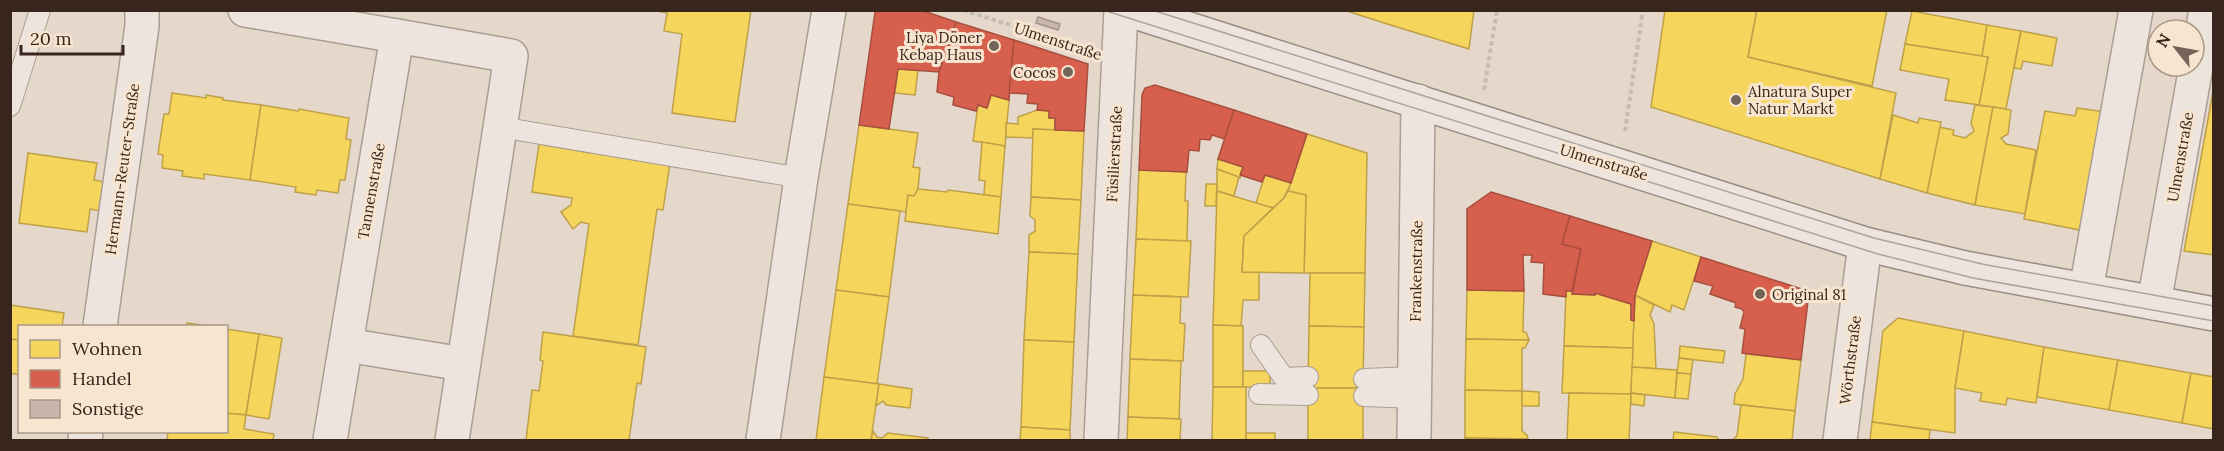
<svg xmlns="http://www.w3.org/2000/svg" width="2224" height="451" font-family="Lora,serif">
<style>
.homes{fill:#f6d55c;stroke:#bda049;stroke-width:1.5}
.shops{fill:#d6604d;stroke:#a74e3e;stroke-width:1.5}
.building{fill:#c8b5ac;stroke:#a5938a;stroke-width:1.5}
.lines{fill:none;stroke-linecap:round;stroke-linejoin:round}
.lane-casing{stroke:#aa9e94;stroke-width:22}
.street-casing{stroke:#aa9e94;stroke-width:36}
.secondary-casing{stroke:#998d85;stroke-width:36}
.path{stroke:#c5bcb4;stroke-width:4;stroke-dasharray:4.5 3;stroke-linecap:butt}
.lane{stroke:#ede5dd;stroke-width:20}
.street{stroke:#ede5dd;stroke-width:33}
.secondary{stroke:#ede5dd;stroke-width:33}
.tram{stroke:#aba49d;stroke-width:1.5}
.poi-dot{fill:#756459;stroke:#f7e5d0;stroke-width:2}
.labels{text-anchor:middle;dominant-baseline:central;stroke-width:6;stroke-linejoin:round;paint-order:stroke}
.poi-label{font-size:15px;fill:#38251c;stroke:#f7e5d0;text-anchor:end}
.street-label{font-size:15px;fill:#38251c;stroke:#f7e5d0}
</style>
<rect width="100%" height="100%" fill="#e5d8cb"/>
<g class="homes">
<polygon points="653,10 751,10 735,122 672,113 682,34 664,31 667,13"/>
<polygon points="1344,10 1474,10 1469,49 1384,23"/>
<polygon points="1665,10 1757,10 1748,57 1896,93 1880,179 1651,107"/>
<polygon points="1757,10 1887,10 1872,86 1748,57"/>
<polygon points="1912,11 1987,25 1982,56 1905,44"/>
<polygon points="1987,25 2021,31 2006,109 1979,105 1988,57 1982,56"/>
<polygon points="2021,31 2057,38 2052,66 2023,61 2021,69 2014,68"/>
<polygon points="1905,44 1988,57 1979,105 1945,100 1949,79 1900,70"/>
<polygon points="898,69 918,70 915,95 895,93"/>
<polygon points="2214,86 2214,255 2184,251"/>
<polygon points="172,93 206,98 206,95 223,98 223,100 261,105 250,180 204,174 204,179 182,176 183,171 162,168 163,155 158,154 164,114 169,114"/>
<polygon points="991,95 1009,100 1005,146 973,141 978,105 987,108"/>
<polygon points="261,105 298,111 299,109 349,118 346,139 351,140 345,180 340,180 338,193 317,190 316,195 295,192 296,187 250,180"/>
<polygon points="1975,105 1993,107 1975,205 1927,193 1939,127 1954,130 1953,135 1965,138 1974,131 1971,123"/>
<polygon points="1993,107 2011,110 2008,134 2001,138 2006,144 2036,150 2025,214 1975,205"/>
<polygon points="2077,108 2105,112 2084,231 2024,219 2045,111 2075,116"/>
<polygon points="1037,110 1049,111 1049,118 1055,118 1055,130 1033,129 1033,138 1006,137 1006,123 1018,124 1018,117"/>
<polygon points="1893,115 1918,123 1919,118 1941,122 1927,193 1880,179"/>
<polygon points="859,125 918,133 913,167 920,168 918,189 914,196 908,195 906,212 848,204"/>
<polygon points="1033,129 1084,131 1081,200 1031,197"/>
<polygon points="1307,134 1367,153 1365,273 1304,273 1306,195 1288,191"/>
<polygon points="982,142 1005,146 1001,197 984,195 985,181 979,180"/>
<polygon points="539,144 591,153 591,149 670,163 663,210 657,209 638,345 573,336 589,224 581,222 573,229 561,212 571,205 572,198 532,192"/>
<polygon points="28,153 97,163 94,180 106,182 102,211 90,209 87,232 19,223"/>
<polygon points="1218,159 1243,167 1240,178 1217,169"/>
<polygon points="1217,169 1239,177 1234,196 1217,191"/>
<polygon points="1139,170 1186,172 1185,201 1188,201 1187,242 1136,239"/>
<polygon points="1265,175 1291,183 1284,198 1273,208 1256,203"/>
<polygon points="1206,184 1217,184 1216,206 1205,206"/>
<polygon points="918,189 947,192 948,190 1001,197 998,234 905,221 908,195 914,196"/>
<polygon points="1217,191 1273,208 1244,236 1242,272 1259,272 1259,300 1243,300 1241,326 1213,325"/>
<polygon points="1288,191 1306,195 1304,273 1242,272 1244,236 1284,198"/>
<polygon points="1031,197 1081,200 1078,254 1029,252 1029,235 1035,231 1035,220 1030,216"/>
<polygon points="848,204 900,211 889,297 836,290"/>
<polygon points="1136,239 1191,241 1188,297 1133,295"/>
<polygon points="1652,241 1701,257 1684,310 1672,305 1670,312 1635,295"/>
<polygon points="1029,252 1078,254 1074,342 1024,340"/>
<polygon points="1310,273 1365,273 1364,327 1309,326"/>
<polygon points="836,290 889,297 877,384 824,377"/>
<polygon points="1467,290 1524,291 1523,332 1526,332 1529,340 1466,339"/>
<polygon points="1566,291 1573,291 1572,294 1595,295 1595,293 1631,304 1631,320 1634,321 1633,348 1564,346"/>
<polygon points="1133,295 1181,297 1180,323 1185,324 1183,361 1130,359"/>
<polygon points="1635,295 1654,305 1650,315 1654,324 1656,369 1632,367"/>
<polygon points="10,305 64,313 62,326 20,326 20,340 10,339"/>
<polygon points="1898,318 1964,331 1955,388 1955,433 1872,422 1883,331"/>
<polygon points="187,323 209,326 186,326"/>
<polygon points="1213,325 1243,326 1243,387 1213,387"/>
<polygon points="1309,326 1364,327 1363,388 1308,388"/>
<polygon points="226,329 259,334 246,415 226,413"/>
<polygon points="1964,331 2044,347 2036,403 2007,398 2006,405 1980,401 1982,393 1955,388"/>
<polygon points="543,332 646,347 641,384 637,383 629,440 526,440 532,390 539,391 543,361 540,360"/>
<polygon points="259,334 282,338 269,419 246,415"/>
<polygon points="10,339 20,340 20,375 10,373"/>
<polygon points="1466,339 1529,340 1525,348 1522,348 1522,391 1465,390"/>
<polygon points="1024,340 1074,342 1070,430 1021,427"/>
<polygon points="1564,346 1633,348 1631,394 1562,393"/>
<polygon points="1680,346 1725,351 1723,363 1679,358"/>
<polygon points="2044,347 2118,360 2109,410 2037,397"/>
<polygon points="1746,354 1801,360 1795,411 1734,404 1735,394 1743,379"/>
<polygon points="1679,358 1693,360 1691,374 1677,373"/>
<polygon points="1130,359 1181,361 1179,419 1128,417"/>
<polygon points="2118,360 2191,373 2182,423 2109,410"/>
<polygon points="1632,367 1677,370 1675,398 1631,393"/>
<rect x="1243" y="371" width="27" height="16"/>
<polygon points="1677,373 1691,374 1688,399 1675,398"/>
<polygon points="2191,373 2214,377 2214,429 2182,423"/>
<polygon points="824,377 879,384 871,440 816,440"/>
<polygon points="879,384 912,389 910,408 886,405 883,401 876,406"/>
<polygon points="1213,387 1246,387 1246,440 1212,440"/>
<rect x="1308" y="388" width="55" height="52"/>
<polygon points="1465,390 1522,391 1522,431 1527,435 1528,439 1465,438"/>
<polygon points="1522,391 1539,392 1539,406 1522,406"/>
<polygon points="1569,393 1631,394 1629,440 1567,440"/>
<polygon points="1631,393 1645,395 1644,406 1631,404"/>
<polygon points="1741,405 1795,411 1792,440 1732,440 1737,436"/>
<polygon points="226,413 246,415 244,429 274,434 273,440 167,440 168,432 226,432"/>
<polygon points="1128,417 1181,419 1180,440 1127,440"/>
<polygon points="1872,422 1930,430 1929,440 1870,440"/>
<polygon points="1021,427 1070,430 1070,440 1020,440"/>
<polygon points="873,431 877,437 882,438 888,433 928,438 928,440 871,440"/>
<polygon points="1674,432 1717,437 1719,440 1673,440"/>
<rect x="1246" y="433" width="29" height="7"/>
<polygon points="1465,438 1528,439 1528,440 1465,440"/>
</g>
<g class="shops">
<polygon points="877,10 921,10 956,22 939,72 898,69 889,129 859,125 875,12"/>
<polygon points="956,22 1014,40 1009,100 991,95 987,108 978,105 976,111 953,105 954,97 937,92 939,72"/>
<polygon points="1014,40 1088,64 1084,131 1055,130 1055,118 1049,118 1049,111 1037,110 1038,104 1027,103 1028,94 1009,93"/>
<polygon points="1155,85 1234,110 1225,139 1212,135 1210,140 1200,139 1199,151 1189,150 1187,172 1139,170 1142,95 1145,88"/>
<polygon points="1234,110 1307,134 1291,183 1265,175 1262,182 1240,175 1243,167 1218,159"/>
<polygon points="1491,192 1570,216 1562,244 1581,249 1572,291 1566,291 1566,297 1543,294 1544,263 1531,262 1532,255 1523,255 1524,291 1467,290 1467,209"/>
<polygon points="1570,216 1652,241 1635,295 1634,321 1631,320 1631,304 1595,293 1595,295 1572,294 1581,249 1562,244"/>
<polygon points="1701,257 1802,289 1808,301 1801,360 1742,353 1745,329 1740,328 1744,312 1742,309 1735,307 1736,303 1710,294 1713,286 1694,281"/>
</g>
<polygon class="building" points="1038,17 1060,24 1058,30 1036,23"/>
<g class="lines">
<g class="lane-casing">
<g id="lane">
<polyline points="10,106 40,10"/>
<polyline points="500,127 801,178"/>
<polyline points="1261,345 1284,378 1308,377"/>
<polyline points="1364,379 1415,377"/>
<polyline points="1259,394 1308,395"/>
<polyline points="1364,396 1415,398"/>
</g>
</g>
<g class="street-casing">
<g id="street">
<polyline points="245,10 397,36"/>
<polyline points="2086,290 2136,10"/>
<polyline points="2154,303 2206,10"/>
<polyline points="100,326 142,26 142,10"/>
<polyline points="346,345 463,364"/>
<polyline points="85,440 86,432"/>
<polyline points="330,440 397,36 511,56 452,440"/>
<polyline points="763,440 801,178 829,10"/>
<polyline points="1101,440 1121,10"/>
<polyline points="1414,440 1418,101"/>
<polyline points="1840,440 1865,244"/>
</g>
</g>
<g class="secondary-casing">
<polyline id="secondary" points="1129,10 1865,244 1965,268 2214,314"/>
</g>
<g class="path">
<polyline points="963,10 1085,49"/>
<polyline points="1484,90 1497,10"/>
<polyline points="1625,131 1643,10"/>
</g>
<use href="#lane" class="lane"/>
<use href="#street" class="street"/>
<use href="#secondary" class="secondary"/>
<g class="tram">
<polyline points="1103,10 1878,254 1973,278 2214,321"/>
<polyline points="1152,10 1874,238 1982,264 2214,306"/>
</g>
</g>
<g class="poi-dot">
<circle cx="994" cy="46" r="6"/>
<circle cx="1068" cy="72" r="6"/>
<circle cx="1736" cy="100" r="6"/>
<circle cx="1760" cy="294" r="6"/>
</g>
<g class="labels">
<g class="poi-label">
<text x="982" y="37">Liya Döner<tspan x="982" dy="17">Kebap Haus</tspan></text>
<text x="1056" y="72">Cocos</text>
<text x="1748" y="91" text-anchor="start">Alnatura Super<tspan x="1748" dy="17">Natur Markt</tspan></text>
<text x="1772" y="294" text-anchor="start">Original 81</text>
</g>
<g class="street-label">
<text transform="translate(1058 41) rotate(18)">Ulmenstraße</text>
<text transform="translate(1114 154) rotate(-87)">Füsilierstraße</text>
<text transform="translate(2180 157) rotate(-80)">Ulmenstraße</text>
<text transform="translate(1604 162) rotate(17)">Ulmenstraße</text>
<text transform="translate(122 169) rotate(-82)">Hermann-Reuter-Straße</text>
<text transform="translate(371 191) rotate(-80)">Tannenstraße</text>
<text transform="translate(1416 271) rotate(-89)">Frankenstraße</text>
<text transform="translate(1850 360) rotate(-83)">Wörthstraße</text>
</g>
</g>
<rect width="2224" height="451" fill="none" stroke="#38251c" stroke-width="24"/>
<rect x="18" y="325" width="210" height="108" fill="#f7e5d0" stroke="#ab9888" stroke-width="1.5"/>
<rect x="30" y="340" width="30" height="18" fill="#f6d55c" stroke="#ab9888" stroke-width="1.5"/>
<text x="72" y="355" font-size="18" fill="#38251c">Wohnen</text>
<rect x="30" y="370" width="30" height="18" fill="#d6604d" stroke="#ab9888" stroke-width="1.5"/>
<text x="72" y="385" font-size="18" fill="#38251c">Handel</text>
<rect x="30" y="400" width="30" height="18" fill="#c8b5ac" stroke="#ab9888" stroke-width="1.5"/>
<text x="72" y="415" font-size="18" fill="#38251c">Sonstige</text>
<g transform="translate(2176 48) rotate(301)"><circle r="28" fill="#f7e5d0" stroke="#ab9888" stroke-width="1.5"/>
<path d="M0-4.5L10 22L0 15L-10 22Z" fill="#756459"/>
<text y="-9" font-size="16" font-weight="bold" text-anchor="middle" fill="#38251c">N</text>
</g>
<path d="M21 45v9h102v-9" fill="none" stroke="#38251c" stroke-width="3"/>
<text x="30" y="45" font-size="18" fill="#38251c" stroke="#f7e5d0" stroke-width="4.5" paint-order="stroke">20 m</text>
</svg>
